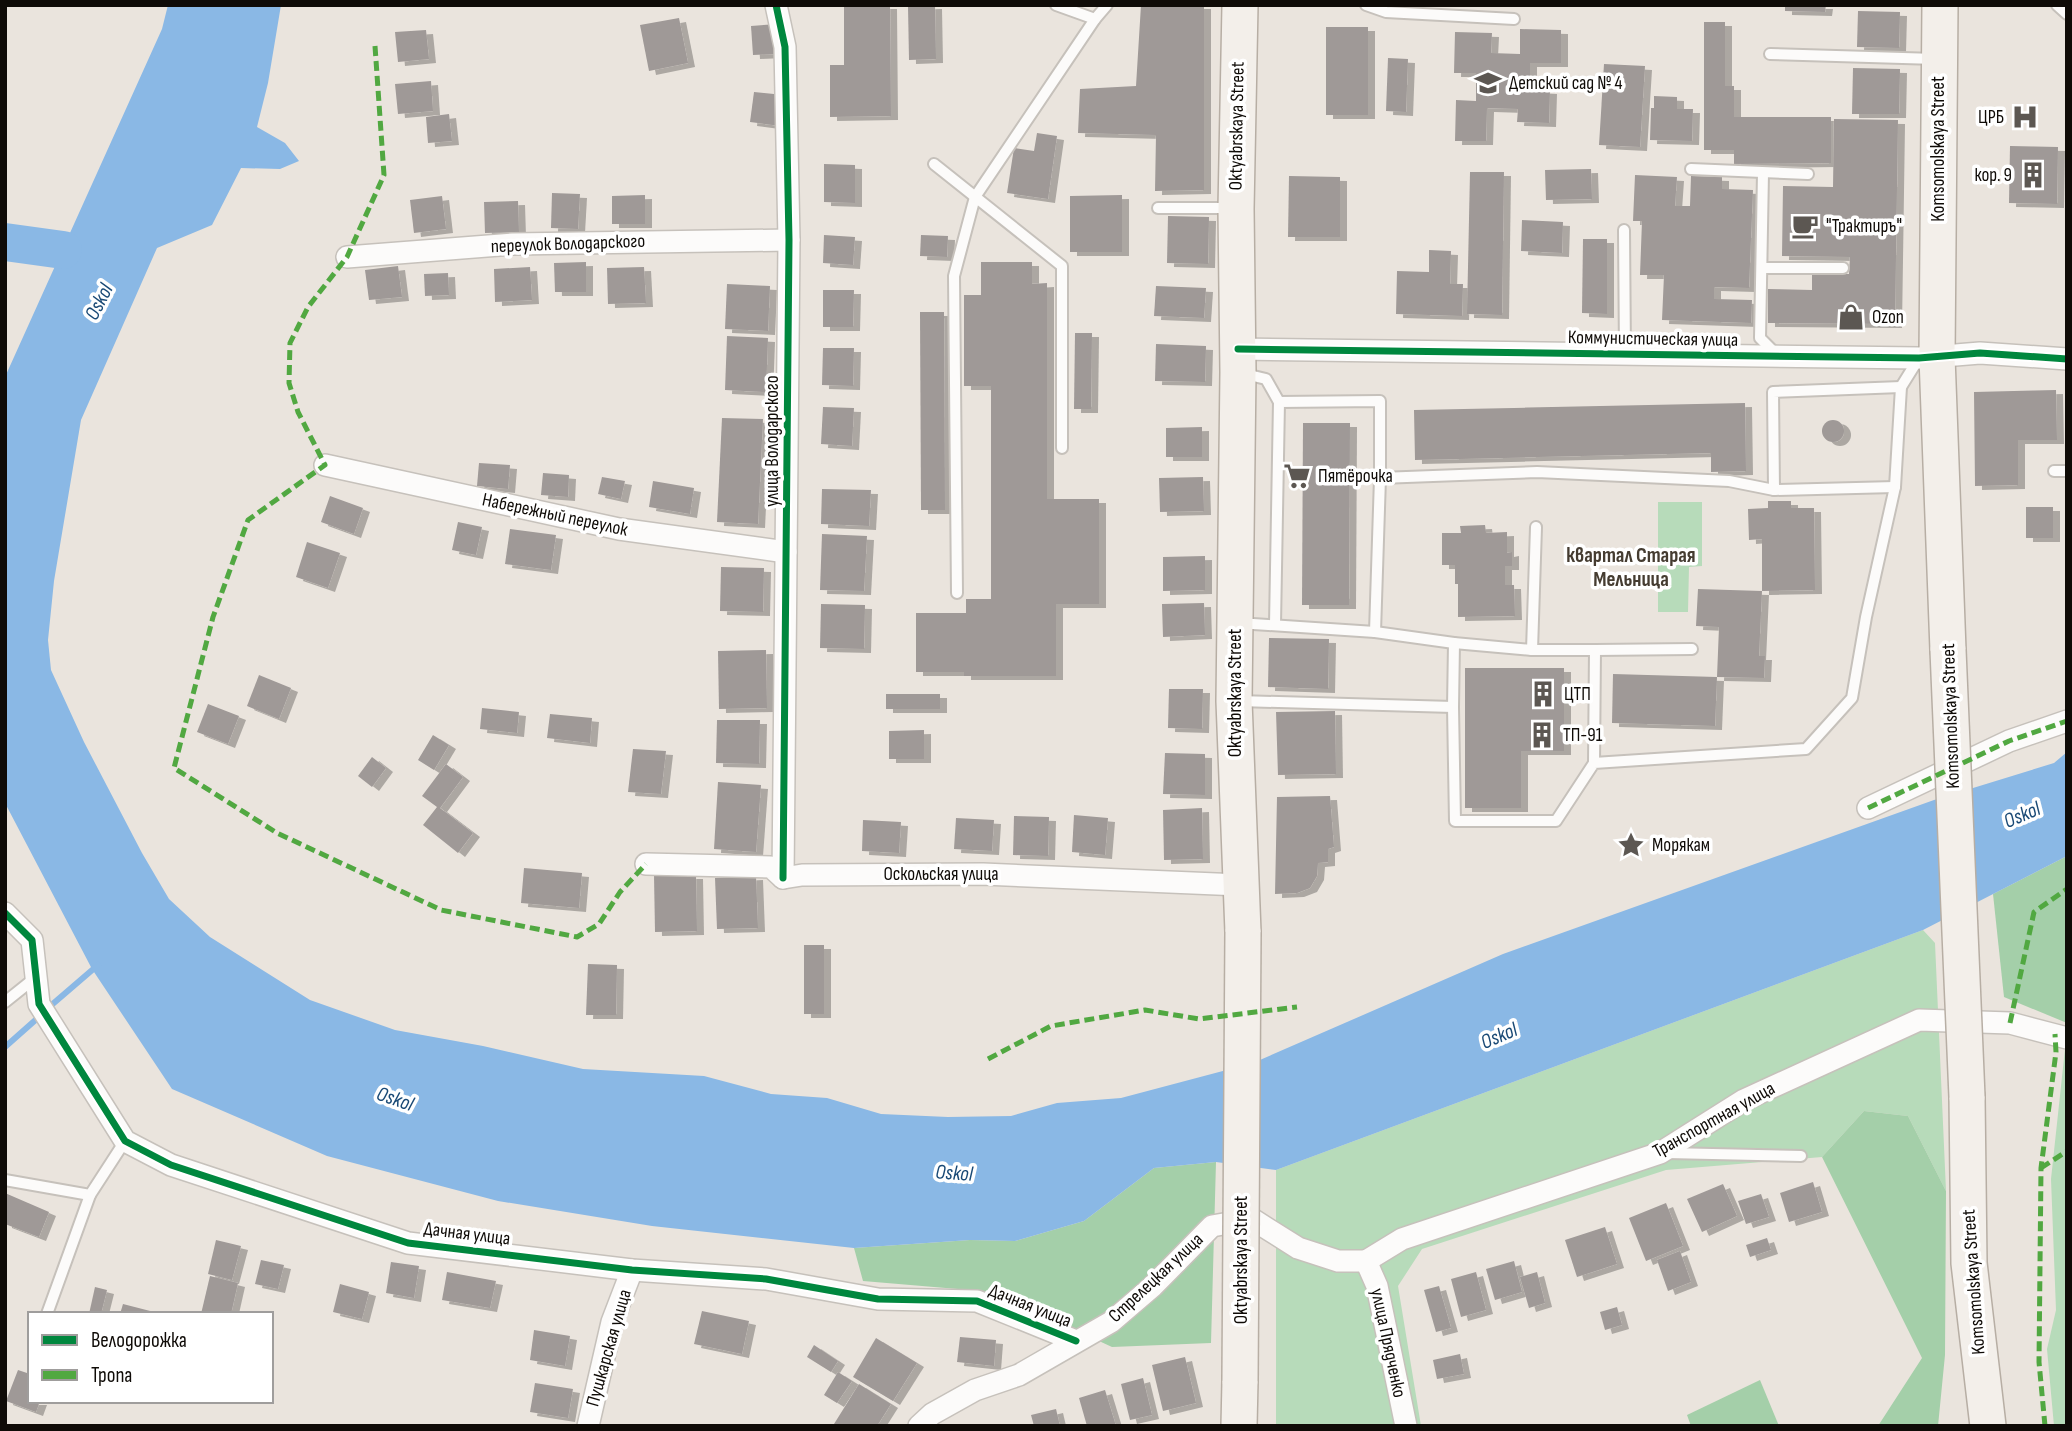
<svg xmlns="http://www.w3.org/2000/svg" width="2072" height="1431" font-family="'Sofia Sans Condensed',sans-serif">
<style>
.green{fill:#b7dbba}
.forest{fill:#a4cfa9}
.water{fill:#8ab8e5}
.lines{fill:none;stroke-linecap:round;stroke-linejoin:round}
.stream{stroke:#8ab8e5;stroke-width:6}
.river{stroke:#8ab8e5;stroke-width:38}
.building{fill:#9f9997;filter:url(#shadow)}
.lane-casing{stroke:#c6c1bb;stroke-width:14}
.street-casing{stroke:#c6c1bb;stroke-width:24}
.primary-casing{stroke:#b7aea4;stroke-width:38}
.lane{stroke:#fcfbfa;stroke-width:10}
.street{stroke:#fcfbfa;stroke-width:21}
.primary{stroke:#f3efea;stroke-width:35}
.primary-bridge-casing{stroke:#b7aea4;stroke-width:38;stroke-linecap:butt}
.primary-bridge{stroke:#f3efea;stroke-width:35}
.quiet{stroke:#51a841;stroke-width:5;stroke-dasharray:10 5;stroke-linecap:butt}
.cycleway-casing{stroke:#fff;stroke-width:11}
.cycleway{stroke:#00873e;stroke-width:7}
.labels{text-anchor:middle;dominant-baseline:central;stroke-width:7;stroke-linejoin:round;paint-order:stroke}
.poi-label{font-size:19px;fill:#0f0b07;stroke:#fff;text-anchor:start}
.street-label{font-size:19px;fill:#0f0b07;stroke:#fff}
.water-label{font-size:21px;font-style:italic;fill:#1a4a76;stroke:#fff}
.neighbourhood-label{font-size:21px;font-weight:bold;fill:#453c31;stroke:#fff}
</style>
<defs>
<filter id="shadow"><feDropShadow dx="7" dy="4" stdDeviation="0" flood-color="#0004"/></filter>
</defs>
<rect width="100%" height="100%" fill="#eae4dd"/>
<g class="green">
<polygon points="1658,502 1702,502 1702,566 1689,567 1688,612 1658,612"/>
<polygon points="1923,930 1935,943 1946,1191 1908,1116 1864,1111 1822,1157 1666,1170 1422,1249 1398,1286 1421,1426 1276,1426 1276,1170"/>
<polygon points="2065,1049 2067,1050 2067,1426 2054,1426 2047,1349 2056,1310 2051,1179"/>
</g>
<g class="forest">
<polygon points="2067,856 2067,1023 2004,997 1993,894"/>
<polygon points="1864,1111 1908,1116 1946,1191 1945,1355 1938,1426 1878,1426 1922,1358 1822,1157"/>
<polygon points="1216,1162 1211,1343 1112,1347 993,1292 863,1281 854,1248 970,1240 1015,1241 1084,1221 1154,1168"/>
<polygon points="1760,1380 1779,1426 1691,1426 1687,1415"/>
</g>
<polygon class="water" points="168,5 281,5 268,83 257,127 285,143 299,161 280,169 241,168 212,225 157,248 81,420 54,581 48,640 51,670 84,742 142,853 169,899 210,937 310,1000 395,1030 483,1046 583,1069 704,1076 771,1094 827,1098 881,1114 948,1117 1011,1116 1057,1103 1121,1098 1253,1063 1503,954 1934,800 2054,763 2067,752 2067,856 1923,930 1276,1170 1216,1162 1154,1168 1084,1221 1015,1241 970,1240 854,1248 652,1226 498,1201 327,1156 172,1089 92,969 5,803 5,377 162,29"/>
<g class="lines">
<g class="stream">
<polyline points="48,1008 98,965"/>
<polyline points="5,1047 40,1016"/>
</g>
<polyline class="river" points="5,242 63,250"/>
</g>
<g class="building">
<polygon points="844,5 890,5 891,116 830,117 830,65 844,65"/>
<polygon points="935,5 936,59 909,60 908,6"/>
<polygon points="1141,5 1204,5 1204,190 1155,191 1156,135 1078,133 1080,89 1136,86"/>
<polygon points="1785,5 1826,5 1825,12 1785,11"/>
<polygon points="1858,11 1900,12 1899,48 1857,47"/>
<polygon points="679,18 688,63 649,71 640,25"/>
<polygon points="1704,22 1725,22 1725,86 1734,86 1734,117 1831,117 1831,163 1734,164 1734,150 1704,150"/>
<polygon points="776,24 778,54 753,55 751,26"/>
<rect x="1326" y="27" width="42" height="88"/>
<polygon points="1520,29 1561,30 1561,63 1530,63 1530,89 1550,90 1549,123 1517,122 1518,109 1487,108 1486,141 1455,141 1456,100 1476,101 1476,73 1454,73 1455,32 1492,33 1491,53 1520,54"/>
<polygon points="426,30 429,59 398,62 395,32"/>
<polygon points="1388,58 1408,59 1406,112 1386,111"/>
<polygon points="1604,64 1645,66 1640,147 1599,145"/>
<polygon points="1853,68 1900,69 1899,114 1852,114"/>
<polygon points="431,81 433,111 398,114 395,84"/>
<polygon points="754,92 784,95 780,126 750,122"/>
<polygon points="1654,96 1677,97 1677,109 1693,109 1692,141 1650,140 1651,108 1654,108"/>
<polygon points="449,114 452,141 428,143 426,117"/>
<polygon points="1834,119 1898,120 1895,324 1768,323 1768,289 1812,290 1812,274 1849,274 1850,257 1782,256 1783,186 1833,187"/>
<polygon points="1037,133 1057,136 1048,199 1007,193 1014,148 1034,151"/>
<polygon points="2010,146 2058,147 2057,204 2009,203"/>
<polygon points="824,164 855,165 855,203 824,202"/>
<polygon points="1591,169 1592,199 1546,200 1545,170"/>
<polygon points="1470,172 1504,172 1502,315 1467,314"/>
<polygon points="1635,175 1677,177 1675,206 1690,206 1691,176 1722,177 1722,189 1753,190 1749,288 1714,287 1714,299 1752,300 1751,323 1662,320 1664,275 1640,275 1642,221 1633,221"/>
<polygon points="1289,176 1340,177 1340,237 1288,237"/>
<polygon points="552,193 580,194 578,229 551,228"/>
<polygon points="645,195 645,224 612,224 612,196"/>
<polygon points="1122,195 1122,252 1070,252 1070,196"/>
<polygon points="442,196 446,229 414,233 410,200"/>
<polygon points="518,201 519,232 485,233 484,202"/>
<polygon points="1168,216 1209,217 1208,264 1167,263"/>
<polygon points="1522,220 1563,222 1562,253 1521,251"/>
<polygon points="824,235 855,237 853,265 823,263"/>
<polygon points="921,235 948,236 947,257 920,256"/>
<polygon points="1583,239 1607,239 1607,314 1582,313"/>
<polygon points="1429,250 1451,251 1450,284 1463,284 1462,316 1396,314 1397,271 1429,272"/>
<polygon points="586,262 586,292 555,292 554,263"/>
<polygon points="981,262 1032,262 1032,284 1047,283 1047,499 1099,499 1099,604 1056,604 1056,676 964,676 964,672 916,672 916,613 966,613 966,599 991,599 991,386 964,386 964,295 981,295"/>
<polygon points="398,266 402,297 369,300 365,270"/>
<polygon points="530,267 532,300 495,302 494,269"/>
<polygon points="644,267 646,303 608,304 607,268"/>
<polygon points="448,273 449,295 425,296 424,274"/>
<polygon points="727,284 770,286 768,331 725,329"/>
<polygon points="1156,286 1206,288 1204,318 1154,316"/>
<polygon points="823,290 854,290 853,327 823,327"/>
<polygon points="920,312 944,312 945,510 921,510"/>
<polygon points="1075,333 1092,333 1091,409 1074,409"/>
<polygon points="727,336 768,338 766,392 725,390"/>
<polygon points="1156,344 1206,346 1205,382 1155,381"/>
<polygon points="823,348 854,348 853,386 822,385"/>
<polygon points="2056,390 2057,440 2018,440 2018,485 1975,486 1974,392"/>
<polygon points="1745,403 1746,471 1711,472 1711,453 1415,460 1414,410"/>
<polygon points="823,407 854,408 852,446 821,444"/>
<polygon points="722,418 763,419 758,524 717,522"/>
<circle cx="1833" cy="431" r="11"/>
<polygon points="1303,423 1350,423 1349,605 1302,605"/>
<polygon points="1202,427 1202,457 1166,457 1166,428"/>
<polygon points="479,463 510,465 508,489 477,486"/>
<polygon points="543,473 569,475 568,497 541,495"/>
<polygon points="602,477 625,481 621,499 598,494"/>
<polygon points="1203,477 1204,511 1160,512 1159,478"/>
<polygon points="653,481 694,488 690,514 649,507"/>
<polygon points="822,489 871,490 869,526 821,524"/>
<polygon points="330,496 363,508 354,534 321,522"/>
<polygon points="1768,501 1791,501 1791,508 1814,508 1815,590 1762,591 1762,539 1749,540 1748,509 1768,508"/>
<rect x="2026" y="507" width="27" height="31"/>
<polygon points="458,522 482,527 476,555 452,550"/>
<polygon points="1485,525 1486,533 1507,532 1507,553 1512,552 1512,566 1505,566 1505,585 1514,585 1515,616 1458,617 1458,584 1455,584 1455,565 1442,565 1442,533 1461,533 1460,526"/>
<polygon points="510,529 556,535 551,570 505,564"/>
<polygon points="822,534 867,536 864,591 820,590"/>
<polygon points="307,542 340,553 328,588 296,577"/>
<polygon points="1205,556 1205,590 1163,591 1163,557"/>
<polygon points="721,567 764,568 763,612 720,611"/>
<polygon points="1698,589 1762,591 1759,656 1765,656 1764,678 1717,677 1719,627 1696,626"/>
<polygon points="1204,603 1205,635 1163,637 1162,604"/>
<polygon points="821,604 865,605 864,649 820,648"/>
<polygon points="1269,638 1329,639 1328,689 1268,687"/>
<polygon points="766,650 767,708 719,709 718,651"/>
<polygon points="1465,668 1564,668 1564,751 1521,751 1521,808 1465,808"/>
<polygon points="1613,674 1717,677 1715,726 1612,723"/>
<polygon points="259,675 291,688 279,719 247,706"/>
<polygon points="1169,689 1203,689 1202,729 1168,728"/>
<rect x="886" y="694" width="54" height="15"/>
<polygon points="208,704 239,716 228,744 197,732"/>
<polygon points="482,708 519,712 517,733 480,729"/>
<polygon points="1335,711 1336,774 1278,775 1276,712"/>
<polygon points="550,714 592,718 590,743 547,738"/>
<polygon points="717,720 760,720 759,764 716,763"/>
<polygon points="924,730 924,759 889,759 889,731"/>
<polygon points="433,735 449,745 434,770 418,760"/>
<polygon points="633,749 666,751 661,794 628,792"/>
<polygon points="1165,753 1205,754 1205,795 1163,794"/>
<polygon points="372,757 386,768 372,787 358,776"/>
<polygon points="446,764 463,777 440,808 473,833 458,853 423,825 437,807 422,796"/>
<polygon points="718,782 761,785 756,852 714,849"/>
<polygon points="1330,796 1334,847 1328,849 1328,862 1318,863 1317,876 1310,888 1297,893 1275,894 1277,797"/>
<polygon points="1202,808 1203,859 1164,860 1163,810"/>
<polygon points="1074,815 1108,818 1105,855 1072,852"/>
<polygon points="1014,816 1049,817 1048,856 1013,855"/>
<polygon points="956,818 994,820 992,851 954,849"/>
<polygon points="863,820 901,822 899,853 862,851"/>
<polygon points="524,868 582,873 579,908 521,903"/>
<polygon points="654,875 696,875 697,931 655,932"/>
<polygon points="756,876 758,928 717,929 715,878"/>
<rect x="804" y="945" width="20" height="69"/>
<polygon points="588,964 617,965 616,1015 586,1015"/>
<polygon points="1813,1182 1822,1212 1789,1222 1780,1193"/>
<polygon points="1723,1184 1737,1216 1702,1232 1687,1199"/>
<polygon points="5,1193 49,1212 39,1237 5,1224"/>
<polygon points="1761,1194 1769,1217 1746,1224 1738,1201"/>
<polygon points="1666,1203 1683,1246 1646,1261 1629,1218"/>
<polygon points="1605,1227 1617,1264 1577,1277 1565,1240"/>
<polygon points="1767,1238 1771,1250 1750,1257 1746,1245"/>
<polygon points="216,1240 241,1246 232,1280 208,1274"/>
<polygon points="1680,1251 1691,1282 1668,1291 1657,1260"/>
<polygon points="261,1260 284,1265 278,1289 255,1284"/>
<polygon points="1514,1261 1522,1292 1495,1300 1486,1269"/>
<polygon points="391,1262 419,1266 414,1298 386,1293"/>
<polygon points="447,1272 496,1281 490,1308 442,1300"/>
<polygon points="1476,1272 1486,1310 1461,1317 1451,1279"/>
<polygon points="1537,1272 1545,1303 1529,1308 1520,1277"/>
<polygon points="210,1276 238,1283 231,1314 201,1314"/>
<polygon points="340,1284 369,1292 362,1319 333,1312"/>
<polygon points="1439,1286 1451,1328 1436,1332 1424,1290"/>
<polygon points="95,1287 107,1290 101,1314 89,1314"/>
<polygon points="123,1304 158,1313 158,1314 120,1314"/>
<polygon points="1617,1307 1622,1325 1605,1330 1600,1312"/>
<polygon points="702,1311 749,1321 742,1354 694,1344"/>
<polygon points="534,1330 570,1336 565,1366 530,1360"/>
<polygon points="960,1337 996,1340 994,1366 957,1362"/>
<polygon points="876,1338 917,1363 893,1401 853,1377"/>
<polygon points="814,1345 838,1361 831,1372 807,1357"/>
<polygon points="1460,1354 1464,1374 1437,1379 1433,1360"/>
<polygon points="1185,1357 1196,1403 1163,1411 1152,1365"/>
<polygon points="18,1370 30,1374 30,1401 40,1401 36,1412 6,1401"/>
<polygon points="838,1372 852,1381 837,1403 824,1395"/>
<polygon points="1143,1378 1152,1415 1130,1420 1121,1384"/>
<polygon points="535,1383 573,1389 568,1418 530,1412"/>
<polygon points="859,1384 891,1404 877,1426 836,1426 834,1424"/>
<polygon points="1105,1390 1116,1426 1087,1426 1079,1398"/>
<polygon points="1056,1409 1060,1426 1034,1426 1031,1415"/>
</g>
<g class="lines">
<g class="lane-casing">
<g id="lane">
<polyline points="1056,5 1095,19"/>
<polyline points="1366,5 1386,12 1514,19"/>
<polyline points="2057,5 2067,14"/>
<polyline points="1770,54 1936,59"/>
<polyline points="934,164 1062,266 1062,448"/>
<polyline points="1691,169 1808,174"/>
<polyline points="1763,173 1760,338 1777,355"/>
<polyline points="1158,208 1230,208"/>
<polyline points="1624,230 1625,354"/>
<polyline points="1762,268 1843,268"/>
<polyline points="1245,374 1266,379 1279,402"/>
<polyline points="2054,471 2067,471"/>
<polyline points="1895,487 1774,490 1773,392 1901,387"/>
<polyline points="957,593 954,276 975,197 1095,19 1107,5"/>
<polyline points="1238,623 1375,632 1454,643"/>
<polyline points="1275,624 1279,402 1380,401 1380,478 1537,472 1729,481 1774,490"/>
<polyline points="1375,632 1380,478"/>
<polyline points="1532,650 1536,527"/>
<polyline points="1595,650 1692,649"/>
<polyline points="1239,701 1453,707"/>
<polyline points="1594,763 1556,821 1455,821 1453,707 1454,643 1532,650 1595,650 1594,763 1806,749 1852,698 1866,617 1895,487 1901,387 1919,358"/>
<polyline points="5,1002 35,978"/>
<polyline points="1667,1153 1801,1156"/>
<polyline points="5,1180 90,1195 125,1141"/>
<polyline points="47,1314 90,1195"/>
</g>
</g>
<g class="street-casing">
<g id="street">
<polyline points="776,5 785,47 789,240 783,878"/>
<polyline points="347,257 513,244 789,240"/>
<polyline points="1238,349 1919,358 1980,353 2067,359"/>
<polyline points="325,465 619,529 786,552"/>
<polyline points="1868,808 2009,741 2067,721"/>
<polyline points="646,864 771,867 783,878 802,875 983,874 1240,885"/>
<polyline points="5,913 32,940 39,1004 125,1141 171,1165 408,1243 632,1270 766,1279 878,1299 977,1301 1076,1341"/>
<polyline points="1366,1261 1402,1239 1660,1153 1744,1100 1919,1020 2010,1023 2067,1038"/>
<polyline points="1366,1261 1377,1286 1406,1426"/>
<polyline points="588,1426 612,1322 632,1270"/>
<polyline points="919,1426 932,1414 975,1390 1019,1375 1111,1322 1153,1286 1212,1226 1252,1219 1298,1248 1338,1261 1366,1261"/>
</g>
</g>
<g class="primary-casing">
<g id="primary">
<polyline points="1240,5 1236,209 1238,372 1234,701 1243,932"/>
<polyline points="1940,5 1937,357 1948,650"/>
<polyline points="1967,1097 1969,1263 1988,1426"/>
<polyline points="1239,1426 1240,1381"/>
</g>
</g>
<use href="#lane" class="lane"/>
<use href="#street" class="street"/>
<use href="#primary" class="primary"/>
<g class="primary-bridge-casing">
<g id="primary-bridge">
<polyline points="1948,650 1967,1097"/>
<polyline points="1240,1381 1243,932"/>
</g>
</g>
<use href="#primary-bridge" class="primary-bridge"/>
<g class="quiet">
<polyline points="375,46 384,175 347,257 308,307 290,343 289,383 298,412 325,465 248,520 213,617 174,768 277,833 441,910 577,937 599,924 620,892 646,864"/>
<polyline points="1868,808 2009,741 2067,721"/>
<polyline points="2010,1023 2034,912 2067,889"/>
<polyline points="988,1059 1051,1026 1145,1010 1199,1019 1297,1007"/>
<polyline points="2041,1168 2067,1151"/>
<polyline points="2045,1426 2039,1362 2041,1168 2056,1052 2055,1034"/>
</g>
<g class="cycleway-casing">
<g id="cycleway">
<polyline points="776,5 785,47 789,240 783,878"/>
<polyline points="1238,349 1919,358 1980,353 2067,359"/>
<polyline points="5,913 32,940 39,1004 125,1141 171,1165 408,1243 632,1270 766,1279 878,1299 977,1301 1076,1341"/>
</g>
</g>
<use href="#cycleway" class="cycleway"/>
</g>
<defs>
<g id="school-bare" transform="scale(2.1)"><path d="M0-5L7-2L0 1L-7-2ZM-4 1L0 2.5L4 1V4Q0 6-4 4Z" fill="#5c5752" stroke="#fff" stroke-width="2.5" paint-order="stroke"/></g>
<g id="hospital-bare" transform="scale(2.1)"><path d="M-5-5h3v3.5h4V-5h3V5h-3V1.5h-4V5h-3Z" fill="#5c5752" stroke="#fff" stroke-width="2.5" paint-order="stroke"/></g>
<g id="building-bare" transform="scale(2.1)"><path d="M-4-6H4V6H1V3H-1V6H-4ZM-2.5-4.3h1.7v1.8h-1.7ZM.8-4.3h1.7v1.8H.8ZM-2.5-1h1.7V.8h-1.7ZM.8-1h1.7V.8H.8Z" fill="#5c5752" stroke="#fff" stroke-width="2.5" paint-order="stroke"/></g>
<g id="cafe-bare" transform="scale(2.1)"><path d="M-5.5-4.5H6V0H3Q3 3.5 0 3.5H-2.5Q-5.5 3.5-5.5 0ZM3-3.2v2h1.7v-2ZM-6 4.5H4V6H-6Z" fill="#5c5752" stroke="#fff" stroke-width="2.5" paint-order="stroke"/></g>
<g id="shop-bare" transform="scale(2.1)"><path d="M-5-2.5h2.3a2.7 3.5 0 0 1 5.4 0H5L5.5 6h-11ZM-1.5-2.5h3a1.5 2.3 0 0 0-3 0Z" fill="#5c5752" stroke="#fff" stroke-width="2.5" paint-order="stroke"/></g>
<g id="supermarket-bare" transform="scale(2.1)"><path d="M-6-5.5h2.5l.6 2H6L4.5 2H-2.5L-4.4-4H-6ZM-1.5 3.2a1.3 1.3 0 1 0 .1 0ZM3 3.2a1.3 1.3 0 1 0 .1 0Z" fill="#5c5752" stroke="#fff" stroke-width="2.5" paint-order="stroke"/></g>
<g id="sight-bare" transform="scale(2.1)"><path d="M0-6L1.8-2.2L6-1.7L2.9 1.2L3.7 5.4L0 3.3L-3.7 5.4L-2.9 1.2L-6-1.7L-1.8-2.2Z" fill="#5c5752" stroke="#fff" stroke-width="2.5" paint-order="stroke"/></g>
</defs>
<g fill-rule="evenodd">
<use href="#school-bare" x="1488" y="83"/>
<use href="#hospital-bare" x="2025" y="117"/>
<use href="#building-bare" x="2033" y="175"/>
<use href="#cafe-bare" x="1805" y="226"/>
<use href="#shop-bare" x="1851" y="317"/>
<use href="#supermarket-bare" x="1297" y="476"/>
<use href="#building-bare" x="1543" y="694"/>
<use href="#building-bare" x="1542" y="735"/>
<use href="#sight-bare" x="1631" y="845"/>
</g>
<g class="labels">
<g class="poi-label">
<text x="1509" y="83">Детский сад № 4</text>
<text x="2004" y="117" text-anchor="end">ЦРБ</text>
<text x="2012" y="175" text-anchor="end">кор. 9</text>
<text x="1826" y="226">"Трактиръ"</text>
<text x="1872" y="317">Ozon</text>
<text x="1318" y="476">Пятёрочка</text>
<text x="1564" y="694">ЦТП</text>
<text x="1563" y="735">ТП-91</text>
<text x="1652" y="845">Морякам</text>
</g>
<g class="street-label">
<text transform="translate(1237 126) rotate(-89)">Oktyabrskaya Street</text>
<text transform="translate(1938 149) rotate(-90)">Komsomolskaya Street</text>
<text transform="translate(568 244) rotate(-2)">переулок Володарского</text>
<text transform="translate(1653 339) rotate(1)">Коммунистическая улица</text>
<text transform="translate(772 441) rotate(-90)">улица Володарского</text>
<text transform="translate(555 515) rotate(12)">Набережный переулок</text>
<text transform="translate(1235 693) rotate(-90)">Oktyabrskaya Street</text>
<text transform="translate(1951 716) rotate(-92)">Komsomolskaya Street</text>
<text x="941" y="874">Оскольская улица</text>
<text transform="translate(1714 1120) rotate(-29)">Транспортная улица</text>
<text transform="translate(467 1234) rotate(7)">Дачная улица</text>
<text transform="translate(1241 1260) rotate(-90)">Oktyabrskaya Street</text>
<text transform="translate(1156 1278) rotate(-43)">Стрелецкая улица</text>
<text transform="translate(1974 1282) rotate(-94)">Komsomolskaya Street</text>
<text transform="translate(1030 1306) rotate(22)">Дачная улица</text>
<text transform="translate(1388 1343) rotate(78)">улица Прядченко</text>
<text transform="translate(609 1348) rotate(-74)">Пушкарская улица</text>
</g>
<g class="water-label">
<text transform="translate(99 302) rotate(-63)">Oskol</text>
<text transform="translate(2022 815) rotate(-23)">Oskol</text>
<text transform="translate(1499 1036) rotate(-23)">Oskol</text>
<text transform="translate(395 1099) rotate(19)">Oskol</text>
<text transform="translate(954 1173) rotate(4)">Oskol</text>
</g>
<g class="neighbourhood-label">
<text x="1631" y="555">квартал Старая<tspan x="1631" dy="24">Мельница</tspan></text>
</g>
</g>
<rect width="2072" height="1431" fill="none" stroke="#0f0b07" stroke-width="14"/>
<rect x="28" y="1312" width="245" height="91" fill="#ffffff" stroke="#9f9d9c" stroke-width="2"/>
<rect x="42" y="1335" width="35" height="10" fill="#00873e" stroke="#9f9d9c" stroke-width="2"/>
<text x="91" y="1347" font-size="21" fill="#0f0b07">Велодорожка</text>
<rect x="42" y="1370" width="35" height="10" fill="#51a841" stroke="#9f9d9c" stroke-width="2"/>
<text x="91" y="1382" font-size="21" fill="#0f0b07">Тропа</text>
</svg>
